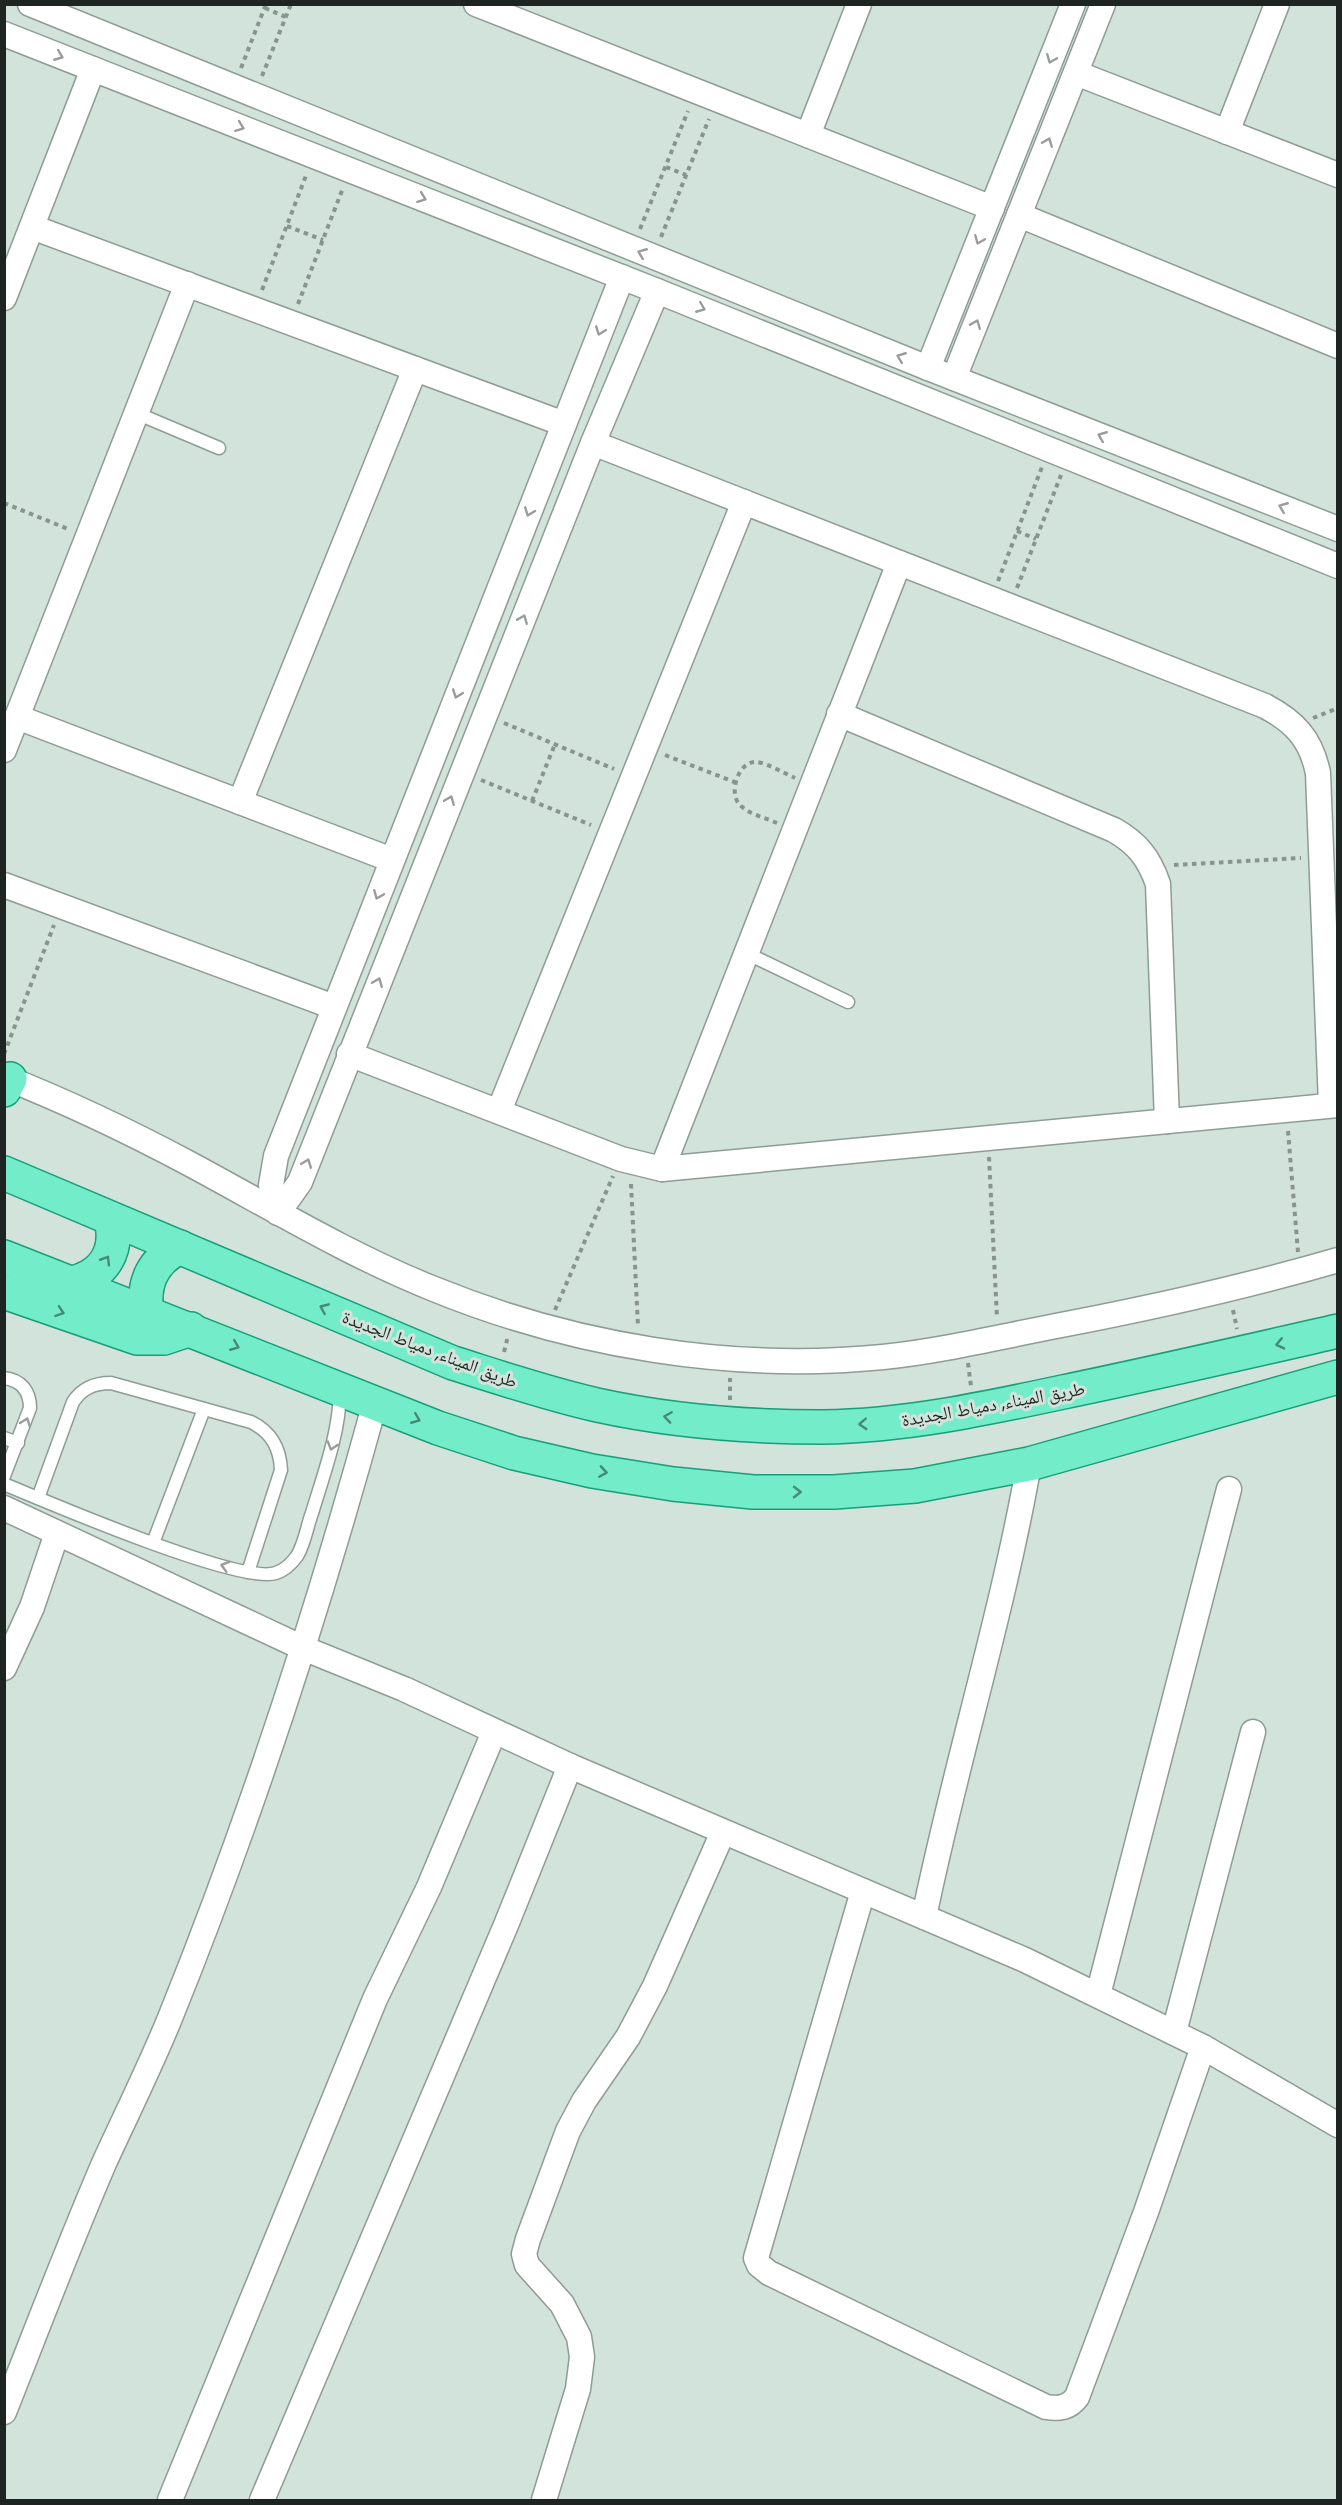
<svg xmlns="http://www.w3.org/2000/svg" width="1342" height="2505" font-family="Poppins,'Noto Naskh Arabic',sans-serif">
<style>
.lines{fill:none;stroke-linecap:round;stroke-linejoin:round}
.lane-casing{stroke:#8d9d95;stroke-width:15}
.street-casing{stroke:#8d9d95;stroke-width:27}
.primary-casing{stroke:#189e78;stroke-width:36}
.path{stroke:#88948e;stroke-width:4;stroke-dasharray:4.5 4.5;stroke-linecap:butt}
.lane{stroke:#fff;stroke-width:12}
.street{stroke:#fff;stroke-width:24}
.primary{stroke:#73ecca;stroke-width:33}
.oneway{stroke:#9a9c9b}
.oneway2{stroke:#488876}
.labels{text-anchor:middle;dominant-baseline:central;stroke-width:6;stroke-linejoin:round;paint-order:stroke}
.street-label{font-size:18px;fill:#1e2421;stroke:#d2e3db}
</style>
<rect width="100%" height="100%" fill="#d2e3db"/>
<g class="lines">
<g class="lane-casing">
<g id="lane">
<polyline points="136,413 219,448"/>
<polyline points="746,953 848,1002"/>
<path d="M4,1378C21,1380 30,1391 30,1408L4,1476"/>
<polyline points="4,1438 18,1443"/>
<path d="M4,1484C47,1502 241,1585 276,1573C285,1570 292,1563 297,1556C305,1543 307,1526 312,1513C324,1473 339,1434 340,1393"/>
<path d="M38,1498L73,1402C82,1388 94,1383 111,1383L251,1422C271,1432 280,1447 281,1470L248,1572"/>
<polyline points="153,1543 204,1409"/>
</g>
</g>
<g class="street-casing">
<g id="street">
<polyline points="30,4 928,368 1338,529"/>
<polyline points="476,4 992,208"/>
<polyline points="4,34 657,291 1338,566"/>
<polyline points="1076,73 1338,175"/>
<polyline points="1227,132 1277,4"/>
<polyline points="808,135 859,4"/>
<polyline points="1019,215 1338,346"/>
<polyline points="32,227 564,424"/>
<polyline points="622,277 276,1156 271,1185 278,1213 300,1182 593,443 657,291"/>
<polyline points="4,298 93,69"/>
<polyline points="928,368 1073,4"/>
<polyline points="954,378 1103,4"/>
<path d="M593,443L1265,706C1295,722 1311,739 1318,773L1331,1105"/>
<path d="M839,714L1114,830C1137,843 1149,858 1158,884L1167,1121"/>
<polyline points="17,717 392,860"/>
<polyline points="4,750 187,284"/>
<polyline points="240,802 415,369"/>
<polyline points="4,885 334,1007"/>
<polyline points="349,1054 621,1159 662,1169 1338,1105"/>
<path d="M4,1077C67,1102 130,1132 190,1164C270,1207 349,1255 434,1289C574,1346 732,1372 883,1357C941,1351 999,1337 1056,1326C1151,1308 1245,1287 1338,1260"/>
<polyline points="499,1111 744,502"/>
<polyline points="662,1169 899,563"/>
<polyline points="4,1508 303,1648 404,1689 570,1766 1025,1960 1203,2047 1338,2125"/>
<polyline points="4,1668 32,1607 57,1533"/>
<path d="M863,1891L756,2258L759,2265L769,2273L1046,2407C1059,2409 1069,2408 1077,2397L1146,2212L1203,2047"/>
<path d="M924,1917C955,1765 1002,1617 1029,1464"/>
<polyline points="1098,1995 1229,1489"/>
<polyline points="1174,2032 1253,1732"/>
<path d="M4,2412C37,2329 69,2244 105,2161C127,2113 150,2067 170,2018C251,1818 318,1611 375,1403"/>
<polyline points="170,2500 375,1999 429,1887 494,1732"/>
<polyline points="262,2500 506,1925 570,1766"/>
<polyline points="544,2500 578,2389 582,2357 579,2337 562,2304 527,2265 524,2254 528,2239 568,2131 584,2101 628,2037 655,1986 723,1832"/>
</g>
</g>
<g class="primary-casing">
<g id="primary">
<polyline points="4,1090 10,1079"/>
<path d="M4,1173L453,1363C501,1378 548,1394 597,1405C670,1421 747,1427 822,1427C904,1426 984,1409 1063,1392C1155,1373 1246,1352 1338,1331"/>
<polyline points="4,1257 438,1428 514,1453 592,1471 673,1484 753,1492 834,1492 915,1486 1029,1464 1338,1377"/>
<path d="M73,1283C104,1275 119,1251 111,1219"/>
<polyline points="4,1292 137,1338 164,1338 191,1329"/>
<path d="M147,1312C142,1283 153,1260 180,1247"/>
</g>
</g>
<g class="path">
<polyline points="265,8 286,17"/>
<polyline points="241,68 266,4"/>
<polyline points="262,76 291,4"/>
<polyline points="666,167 686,175"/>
<polyline points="287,226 323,240"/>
<polyline points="640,229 688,111"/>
<polyline points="661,237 709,119"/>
<polyline points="262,290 307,173"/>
<polyline points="298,304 343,188"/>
<polyline points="4,503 68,529"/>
<polyline points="1017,531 1036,539"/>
<polyline points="998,581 1042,467"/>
<polyline points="1017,588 1061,475"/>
<polyline points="1313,718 1338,708"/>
<polyline points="504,723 614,769"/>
<polyline points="665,755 737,783"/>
<polyline points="481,780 591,825"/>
<polyline points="532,801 555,744"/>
<path d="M777,823C766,818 748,814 740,805C728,794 738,761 756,762C767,763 784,773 795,778"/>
<polyline points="1174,865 1301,858"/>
<polyline points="4,1054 54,925"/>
<polyline points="1288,1131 1298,1252"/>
<polyline points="989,1157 997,1318"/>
<polyline points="631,1184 638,1326"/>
<polyline points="555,1310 613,1176"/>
<polyline points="1233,1310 1237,1329"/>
<polyline points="504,1352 508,1336"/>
<polyline points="968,1363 971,1386"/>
<polyline points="730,1400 730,1378"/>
</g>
<use href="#lane" class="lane"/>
<use href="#street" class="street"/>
<use href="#primary" class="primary"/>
</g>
<defs><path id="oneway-chevron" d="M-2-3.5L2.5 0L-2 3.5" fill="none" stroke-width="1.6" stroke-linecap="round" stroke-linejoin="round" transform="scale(1.5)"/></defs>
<g class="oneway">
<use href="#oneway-chevron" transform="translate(59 56) rotate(22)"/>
<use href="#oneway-chevron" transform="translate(1051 59) rotate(112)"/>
<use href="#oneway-chevron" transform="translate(240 127) rotate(21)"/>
<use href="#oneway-chevron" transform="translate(1048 142) rotate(-68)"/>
<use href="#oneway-chevron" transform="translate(422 198) rotate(21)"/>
<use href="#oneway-chevron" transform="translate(979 240) rotate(112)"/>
<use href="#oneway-chevron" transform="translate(642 253) rotate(-158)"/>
<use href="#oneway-chevron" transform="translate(701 308) rotate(22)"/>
<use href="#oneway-chevron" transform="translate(976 324) rotate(-68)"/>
<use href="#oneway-chevron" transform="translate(600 331) rotate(111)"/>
<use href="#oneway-chevron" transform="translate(901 357) rotate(-158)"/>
<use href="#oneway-chevron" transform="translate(1102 436) rotate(-158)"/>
<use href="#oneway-chevron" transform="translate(1283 507) rotate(-158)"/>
<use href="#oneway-chevron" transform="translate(529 512) rotate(111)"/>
<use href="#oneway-chevron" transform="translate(523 619) rotate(-68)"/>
<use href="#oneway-chevron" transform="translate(457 694) rotate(111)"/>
<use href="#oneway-chevron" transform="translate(450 800) rotate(-68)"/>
<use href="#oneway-chevron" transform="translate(378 895) rotate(112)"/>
<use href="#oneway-chevron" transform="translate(378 982) rotate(-68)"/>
<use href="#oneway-chevron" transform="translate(307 1163) rotate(-69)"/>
<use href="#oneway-chevron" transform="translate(26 1422) rotate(-70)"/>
<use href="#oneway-chevron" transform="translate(332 1446) rotate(107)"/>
<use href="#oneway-chevron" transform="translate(225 1566) rotate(-164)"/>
</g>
<g class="oneway2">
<use href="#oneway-chevron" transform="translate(106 1260) rotate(-59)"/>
<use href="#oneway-chevron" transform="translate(324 1308) rotate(-157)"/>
<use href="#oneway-chevron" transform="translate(60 1312) rotate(19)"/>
<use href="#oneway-chevron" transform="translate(1280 1344) rotate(167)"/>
<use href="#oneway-chevron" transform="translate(235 1346) rotate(22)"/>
<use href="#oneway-chevron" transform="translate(668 1417) rotate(-172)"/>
<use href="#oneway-chevron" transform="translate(416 1419) rotate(22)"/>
<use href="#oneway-chevron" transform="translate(863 1424) rotate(177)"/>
<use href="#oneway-chevron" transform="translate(603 1472) rotate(9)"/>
<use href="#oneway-chevron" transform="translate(797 1492)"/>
</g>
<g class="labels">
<g class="street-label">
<text transform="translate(430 1349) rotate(21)">طريق الميناء, دمياط الجديدة</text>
<text transform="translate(993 1404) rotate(-10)">طريق الميناء, دمياط الجديدة</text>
</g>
</g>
<rect width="1342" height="2505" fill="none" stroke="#1e2421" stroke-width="12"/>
</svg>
